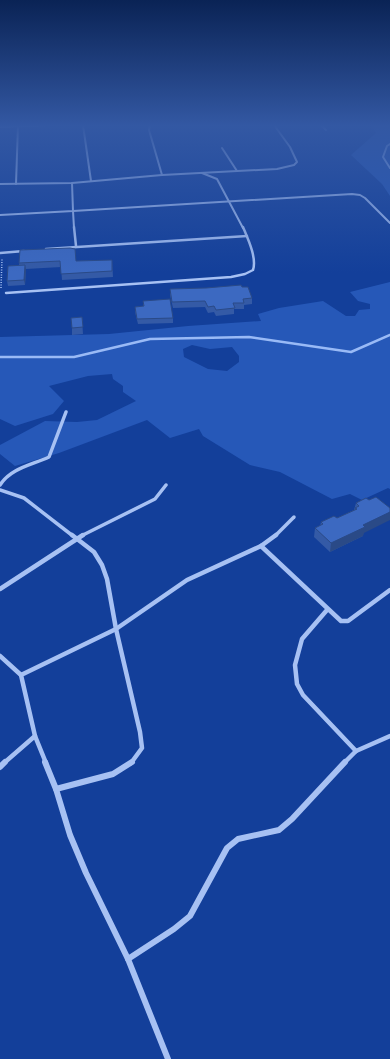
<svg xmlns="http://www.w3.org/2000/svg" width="390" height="1059" font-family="Rubik,sans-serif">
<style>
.green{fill:#2658b8;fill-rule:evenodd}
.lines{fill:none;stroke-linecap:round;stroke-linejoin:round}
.stream-far1{stroke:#99baf6;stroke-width:2}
.stream{stroke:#99baf6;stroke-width:2.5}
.path{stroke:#a7c1f3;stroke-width:1.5;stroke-dasharray:1 1.5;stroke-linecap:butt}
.street-far4{stroke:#a7c1f3;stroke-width:2}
.street-far3{stroke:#a7c1f3;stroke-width:2.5}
.street-far2{stroke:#a7c1f3;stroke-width:3.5}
.street-far1{stroke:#a7c1f3;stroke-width:4.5}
.street{stroke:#a7c1f3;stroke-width:6}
.wall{fill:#345aa6}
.shaded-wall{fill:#2a4a87}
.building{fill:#3c69c1;stroke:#2a4a87}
</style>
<rect width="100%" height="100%" fill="#133f9a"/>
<g class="green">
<polygon points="371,125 390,125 390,196 382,184 351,155 376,133"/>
<path d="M390,282V489L388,488L362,500L350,494L332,499L280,472L250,465L203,436L199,429L170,438L147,420L59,453L15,466L0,454V445L45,421L77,422L97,420L136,401L123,392V386L113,379L112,374L88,376L49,386L64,401L53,414L15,426L0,419V337L109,334L188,326L261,321L258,314L279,308L323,301L346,316H355L359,310L370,309V304L358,301L350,292ZM192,345L210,349L232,347L239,356V362L227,371L208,369L184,357L183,349Z"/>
</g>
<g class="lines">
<polyline class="stream-far1" points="390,144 387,146 383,157 390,168"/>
<polyline class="stream" points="0,357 74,357 150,339 249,337 351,352 390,335"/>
<polyline class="path" points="1,288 2,259"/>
<g class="street-far4">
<polyline points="83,125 91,181"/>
<polyline points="150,125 149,130 162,175"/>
<polyline points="321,125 326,130"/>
<polyline points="0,127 47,125"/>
<polyline points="222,148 237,171"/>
<polyline points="202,173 217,179 243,228"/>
<polyline points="0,184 72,183 162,175 277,169 294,165 297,162 290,147 274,125"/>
<polyline points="16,184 18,125"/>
<polyline points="0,215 73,211 72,183"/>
<polyline points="74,228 73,211 352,194 360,195 365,198 390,223"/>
</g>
<g class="street-far3">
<polyline points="74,227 76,246"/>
<polyline points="46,249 247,236"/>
<polyline points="0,253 24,251"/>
<path d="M6,293L231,277L245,274L253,270C257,258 248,239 243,227"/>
</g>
<g class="street-far2">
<path d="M0,485C11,468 32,465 49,457L66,412"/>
<polyline points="0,490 24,498 73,536"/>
<polyline points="81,536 155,499 166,485"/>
<polyline points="275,536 294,517"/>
</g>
<g class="street-far1">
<polyline points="72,535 94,552 102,565 107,579 116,629 140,732 142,748 131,763"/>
<polyline points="261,546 341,621 348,621 390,590"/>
<polyline points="0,589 83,535"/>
<polyline points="327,610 302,639 295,665 297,684 303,695 356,751"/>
<polyline points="0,656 21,675"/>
<polyline points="4,763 35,736"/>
<polyline points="46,763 35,736 21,675 116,629 187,580 261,546 276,535"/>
<polyline points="344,763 356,751 390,736"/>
</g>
<g class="street">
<polyline points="45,762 56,789 70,835 86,873 128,959 168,1059"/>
<polyline points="0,767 5,762"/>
<polyline points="56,789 113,774 132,762"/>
<polyline points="128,959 174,929 190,916 227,848 238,839 279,830 292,819 345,762"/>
</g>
</g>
<g class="wall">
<polygon points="20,250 76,261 112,260 113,277 62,280 61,267 26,269 25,285 8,286 7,281 19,265"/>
<polygon points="242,287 252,298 252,304 244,305 244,309 234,309 234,314 216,316 214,312 208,313 205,307 173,308 170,295 170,289"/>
<polygon points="143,301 173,318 173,323 138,324 135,312 135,307 143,306"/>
<polygon points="82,317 83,334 72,335 72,328"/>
<polygon points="366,498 363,536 330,552 314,537 315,528 320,526 321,522 337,518 354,510 356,503"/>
</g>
<g class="shaded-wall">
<polygon points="25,265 26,270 25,285 24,280"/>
<polygon points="390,512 390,520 364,533 363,536 330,552 331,543 363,525"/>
</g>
<g class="building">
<polygon points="70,248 75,249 76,261 112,260 112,271 61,274 60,261 19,263 20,250"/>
<polygon points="25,265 24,280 7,281 8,266"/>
<polygon points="241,285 242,287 248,287 252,298 243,299 244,303 233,303 235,308 216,310 214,306 208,307 205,301 172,302 170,289 206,288"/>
<polygon points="170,299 173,318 137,319 135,307 144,306 143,301"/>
<polygon points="82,317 83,327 72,328 71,318"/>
<polygon points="376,497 390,508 390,512 363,525 365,527 331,543 315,528 323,524 321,522 334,516 337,518 357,509 355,508 359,506 356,503 366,498 369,500"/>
</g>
<linearGradient id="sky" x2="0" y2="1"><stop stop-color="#0a2355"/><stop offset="0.46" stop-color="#3358a3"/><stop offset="1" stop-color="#3358a3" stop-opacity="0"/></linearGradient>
<rect width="390" height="273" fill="url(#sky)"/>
</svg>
